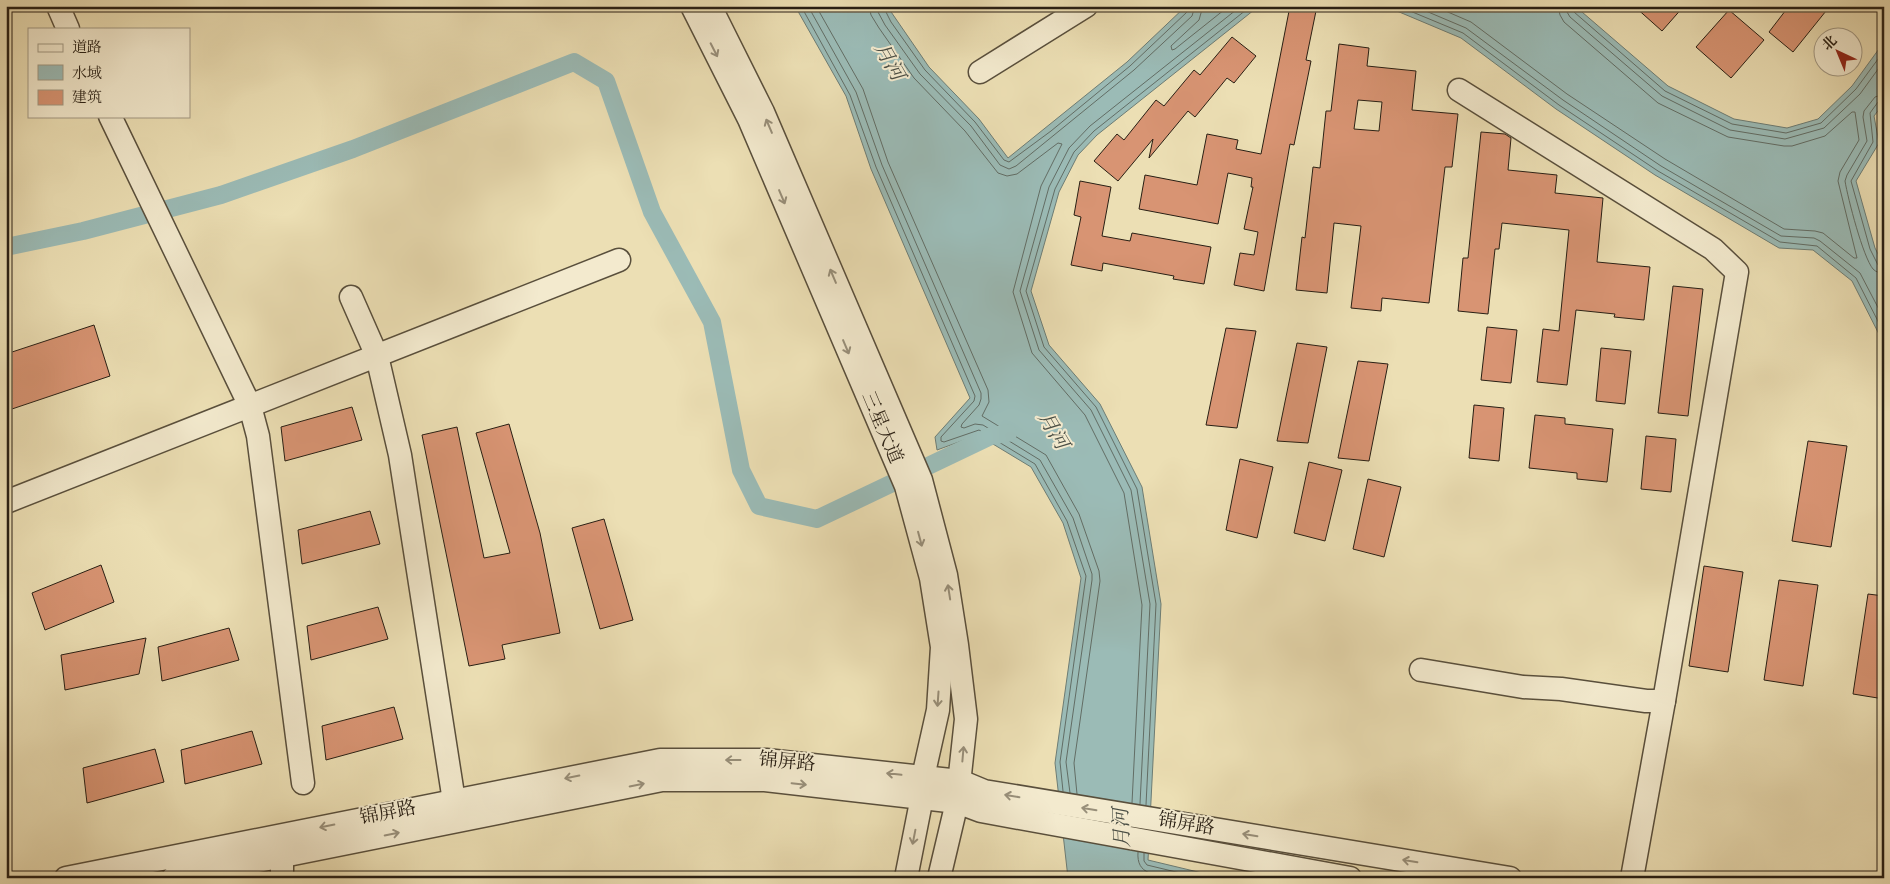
<svg xmlns="http://www.w3.org/2000/svg" width="1890" height="884" font-family="'Old Standard TT','Noto Serif SC',serif">
<style>
.water{fill:#9bbbb6;stroke:#6d7d75}
.lines{fill:none;stroke-linecap:round;stroke-linejoin:round}
.shore{stroke:#626d65;stroke-width:1}
.canal{stroke:#9bbbb6;stroke-width:18}
.building{fill:#d89473;stroke:#281f14;fill-rule:evenodd}
.minor-casing{stroke:#594f3c;stroke-width:25}
.minor{stroke:#f3eace;stroke-width:22}
.oneway{stroke:#988f7a}
.labels{text-anchor:middle;dominant-baseline:central;stroke-width:4;stroke-linejoin:round;paint-order:stroke}
.street-label{font-size:19px;fill:#281f14;stroke:#f3eace}
.water-label{font-size:20px;font-style:italic;fill:#4a4e45;stroke:#f3eace}
</style>
<rect width="100%" height="100%" fill="#ecdfb4"/>
<filter id="stains"><feTurbulence type="fractalNoise" baseFrequency=".004" numOctaves="4"/><feColorMatrix values="0 0 0 0 .2 0 0 0 0 .09 0 0 0 0 .02 0 0 0 .5 -.17"/></filter>
<radialGradient id="worn" r=".72"><stop offset=".6" stop-color="#630" stop-opacity="0"/><stop offset="1" stop-color="#630" stop-opacity=".3"/></radialGradient>
<g class="water">
<polygon points="795,6 887,6 929,67 979,119 1008,158 1127,62 1186,6 1259,6 1097,135 1078,155 1059,192 1031,291 1049,345 1100,404 1142,487 1161,604 1148,860 1223,878 1068,878 1055,763 1081,578 1063,523 1031,467 978,435 937,450 935,437 970,398 871,169 846,96"/>
<polygon points="1385,6 1575,6 1668,86 1734,119 1787,128 1818,119 1852,86 1884,42 1884,103 1874,116 1879,143 1856,181 1875,248 1884,266 1884,344 1852,281 1813,250 1779,248 1655,175 1556,109 1461,38"/>
</g>
<g class="lines">
<g class="shore">
<polyline points="801,6 850,95 876,167 975,396 974,401 941,437 941,441 944,442 979,430 1035,464 1067,521 1086,576 1060,762 1063,791"/>
<polyline points="808,6 856,92 882,165 981,393 981,399 979,405 962,424 961,427 964,428 975,424 983,425 1040,460 1073,518 1092,574 1092,580 1066,762 1070,793"/>
<polyline points="816,6 863,89 888,162 988,390 989,402 982,416 1046,455 1079,514 1099,571 1100,581 1074,763 1077,794"/>
<polyline points="869,6 871,15 879,28 914,78 965,131 998,173 1007,176 1017,174 1058,143 1062,144 1041,186 1013,292 1032,353 1085,415 1124,493 1142,605 1132,803"/>
<polyline points="877,6 878,12 885,25 920,74 971,126 1000,165 1009,169 1016,166 1134,70 1192,16 1195,6"/>
<polyline points="883,6 891,22 925,70 975,122 1004,160 1009,162 1051,131 1130,66 1187,12 1189,6"/>
<polyline points="1203,6 1199,20 1171,46 1172,50 1175,49 1229,6"/>
<polyline points="1398,6 1463,33 1559,105 1658,171 1780,242 1817,246 1856,278 1884,333"/>
<polyline points="1414,6 1466,28 1563,100 1661,166 1781,236 1814,238 1820,241 1860,273 1884,319"/>
<polyline points="1434,6 1471,22 1567,94 1665,159 1784,229 1815,231 1823,233 1854,258 1857,258 1838,181 1840,172 1859,140 1855,112 1852,112 1825,136 1792,146 1784,146 1728,137 1658,103 1564,22 1560,15 1558,6"/>
<polyline points="1566,6 1567,12 1570,17 1662,96 1730,130 1785,139 1824,128 1860,94 1884,61"/>
<polyline points="1572,6 1574,12 1665,91 1732,124 1786,133 1821,123 1856,89 1884,51"/>
<path d="M1884,94L1875,97L1864,111L1863,117L1867,141L1847,175L1845,181C1848,199 1863,257 1873,269C1876,272 1879,273 1884,273"/>
<polyline points="1884,101 1878,102 1870,113 1873,142 1851,181 1870,249 1878,265 1884,267"/>
<polyline points="1140,804 1150,604 1131,490 1091,410 1039,350 1020,291 1049,187 1069,148 1090,126 1241,6"/>
<polyline points="1146,805 1156,604 1137,489 1096,407 1044,347 1026,291 1055,189 1074,152 1094,131 1251,6"/>
<path d="M1138,852C1136,876 1156,874 1174,878"/>
<polyline points="1144,853 1144,861 1147,865 1201,878"/>
</g>
<polyline class="canal" points="6,247 83,231 221,195 353,149 574,62 606,81 652,212 712,322 741,470 759,506 817,519 991,436 1008,433"/>
</g>
<g class="building">
<polygon points="1290,6 1317,6 1306,60 1311,61 1294,145 1290,144 1264,291 1234,285 1240,253 1254,255 1258,232 1244,229 1253,187 1251,187 1252,178 1228,173 1218,224 1139,209 1145,175 1197,185 1207,134 1238,140 1236,149 1261,154"/>
<polygon points="1634,6 1684,6 1662,31"/>
<polygon points="1789,6 1830,6 1793,52 1769,32"/>
<polygon points="1729,10 1764,40 1731,78 1696,47"/>
<polygon points="1232,37 1256,56 1234,83 1227,78 1195,117 1188,111 1149,158 1153,139 1118,181 1094,161 1117,134 1124,140 1156,100 1164,106 1194,70 1200,75"/>
<path d="M1339,44L1369,48L1367,66L1416,71L1412,110L1458,114L1452,167H1445L1429,303L1382,298L1381,311L1351,308L1361,226L1334,223L1327,293L1296,290L1302,237L1305,238L1313,167L1320,168L1326,111H1331ZM1358,100L1382,102L1379,131L1354,129Z"/>
<polygon points="1481,132 1505,134 1511,138 1508,170 1557,175 1555,193 1603,198 1597,262 1650,267 1644,320 1614,317 1615,314 1576,310 1567,385 1537,382 1543,329 1559,331 1569,230 1502,223 1499,249 1495,249 1488,314 1458,311 1463,258 1468,258"/>
<polygon points="1080,181 1111,187 1102,236 1130,241 1132,233 1211,247 1204,284 1173,279 1174,276 1103,263 1102,271 1071,265 1081,217 1074,215"/>
<polygon points="1673,286 1703,289 1688,416 1658,413"/>
<polygon points="94,325 110,376 6,411 6,354"/>
<polygon points="1487,327 1517,330 1511,383 1481,380"/>
<polygon points="1226,328 1256,331 1237,428 1206,425"/>
<polygon points="1297,343 1327,347 1308,443 1277,441"/>
<polygon points="1601,348 1631,351 1625,404 1596,401"/>
<polygon points="1358,361 1388,364 1369,461 1338,458"/>
<polygon points="1474,405 1504,408 1499,461 1469,458"/>
<polygon points="352,407 362,440 285,461 281,427"/>
<polygon points="1535,415 1565,418 1565,424 1613,429 1607,482 1577,479 1577,473 1529,468"/>
<polygon points="509,424 540,533 560,633 502,645 505,659 469,666 422,435 457,427 484,558 510,553 476,433"/>
<polygon points="1646,436 1676,439 1671,492 1641,489"/>
<polygon points="1808,441 1847,446 1831,547 1792,541"/>
<polygon points="1240,459 1273,467 1257,538 1226,530"/>
<polygon points="1309,462 1342,470 1325,541 1294,533"/>
<polygon points="1368,479 1401,487 1384,557 1353,549"/>
<polygon points="370,511 380,544 302,564 298,530"/>
<polygon points="604,519 633,620 600,629 572,528"/>
<polygon points="101,565 114,602 45,630 32,593"/>
<polygon points="1704,566 1743,572 1728,672 1689,666"/>
<polygon points="1779,580 1818,585 1803,686 1764,680"/>
<polygon points="1868,594 1884,596 1884,699 1853,694"/>
<polygon points="378,607 388,639 311,660 307,626"/>
<polygon points="229,628 239,660 162,681 158,647"/>
<polygon points="146,638 139,674 65,690 61,655"/>
<polygon points="394,707 403,739 326,760 322,726"/>
<polygon points="252,731 262,764 185,784 181,750"/>
<polygon points="155,749 164,782 87,803 83,768"/>
</g>
<g class="lines">
<g class="minor-casing">
<g id="minor">
<polyline points="58,6 68,29"/>
<polyline points="692,6 749,119 906,486 931,578 942,647 938,710 923,777 922,797 906,878"/>
<polyline points="710,6 763,112 921,480 946,575 957,645 966,719 957,802 939,878"/>
<polyline points="980,72 1086,6"/>
<polyline points="1459,90 1713,249 1737,272 1664,701 1632,878"/>
<polyline points="110,116 250,406 258,436 303,783"/>
<polyline points="351,297 377,356 400,455 454,801"/>
<polyline points="6,502 619,260"/>
<polyline points="1421,670 1523,687 1561,689 1646,701 1664,701"/>
<polyline points="282,856 282,878"/>
<polyline points="66,878 660,760 766,760 960,781 984,791 1510,878"/>
<polyline points="173,878 662,780 765,780 957,802 981,811 1350,878"/>
</g>
</g>
<use href="#minor" class="minor"/>
</g>
<defs><path id="oneway-shaft" d="M-6 0H5M1.5-3L5.5 0L1.5 3" fill="none" stroke-width="1.6" stroke-linecap="round" stroke-linejoin="round" transform="scale(1.25)"/></defs>
<g class="oneway">
<use href="#oneway-shaft" transform="translate(714 50) rotate(63)"/>
<use href="#oneway-shaft" transform="translate(769 126) rotate(-113)"/>
<use href="#oneway-shaft" transform="translate(782 197) rotate(67)"/>
<use href="#oneway-shaft" transform="translate(833 276) rotate(-113)"/>
<use href="#oneway-shaft" transform="translate(846 347) rotate(67)"/>
<use href="#oneway-shaft" transform="translate(920 539) rotate(75)"/>
<use href="#oneway-shaft" transform="translate(949 592) rotate(-99)"/>
<use href="#oneway-shaft" transform="translate(938 699) rotate(94)"/>
<use href="#oneway-shaft" transform="translate(963 754) rotate(-85)"/>
<use href="#oneway-shaft" transform="translate(733 760) rotate(180)"/>
<use href="#oneway-shaft" transform="translate(894 774) rotate(-174)"/>
<use href="#oneway-shaft" transform="translate(572 777) rotate(169)"/>
<use href="#oneway-shaft" transform="translate(799 784) rotate(6)"/>
<use href="#oneway-shaft" transform="translate(637 785) rotate(-11)"/>
<use href="#oneway-shaft" transform="translate(1012 796) rotate(-171)"/>
<use href="#oneway-shaft" transform="translate(1089 809) rotate(-171)"/>
<use href="#oneway-shaft" transform="translate(327 826) rotate(169)"/>
<use href="#oneway-shaft" transform="translate(392 834) rotate(-11)"/>
<use href="#oneway-shaft" transform="translate(1250 835) rotate(-171)"/>
<use href="#oneway-shaft" transform="translate(914 837) rotate(101)"/>
<use href="#oneway-shaft" transform="translate(1410 861) rotate(-171)"/>
</g>
<g class="labels">
<g class="street-label">
<text transform="translate(881 428) rotate(67)">三星大道</text>
<text transform="translate(787 763) rotate(5)">锦屏路</text>
<text transform="translate(388 814) rotate(-11)">锦屏路</text>
<text transform="translate(1186 825) rotate(9)">锦屏路</text>
</g>
<g class="water-label">
<text transform="translate(888 62) rotate(60)">月河</text>
<text transform="translate(1052 431) rotate(59)">月河</text>
<text transform="translate(1123 828) rotate(-93)">月河</text>
</g>
</g>
<rect width="1890" height="884" fill="none" stroke="#ecdfb4" stroke-width="25"/>
<rect x="8" y="8" width="1875" height="869" fill="none" stroke="#281f14" stroke-width="2.5"/>
<rect x="12" y="12" width="1865" height="859" fill="none" stroke="#281f14"/>
<rect x="28" y="28" width="162" height="90" fill="#f3eace" stroke="#a29984"/>
<rect x="38" y="44" width="25" height="8" fill="#f3eace" stroke="#a29984"/>
<text x="72" y="52" font-size="15" fill="#281f14">道路</text>
<rect x="38" y="65" width="25" height="15" fill="#9bbbb6" stroke="#a29984"/>
<text x="72" y="78" font-size="15" fill="#281f14">水域</text>
<rect x="38" y="90" width="25" height="15" fill="#d89473" stroke="#a29984"/>
<text x="72" y="102" font-size="15" fill="#281f14">建筑</text>
<g transform="translate(1838 52) rotate(316)"><circle r="24" fill="#f3eace" stroke="#a29984"/>
<path d="M0-4L9 19L0 12L-9 19Z" fill="#8f2418"/>
<text y="-8" font-size="14" font-weight="bold" text-anchor="middle" fill="#281f14">北</text>
</g>
<rect width="100%" height="100%" filter="url(#stains)"/>
<rect width="100%" height="100%" fill="url(#worn)"/>
</svg>
